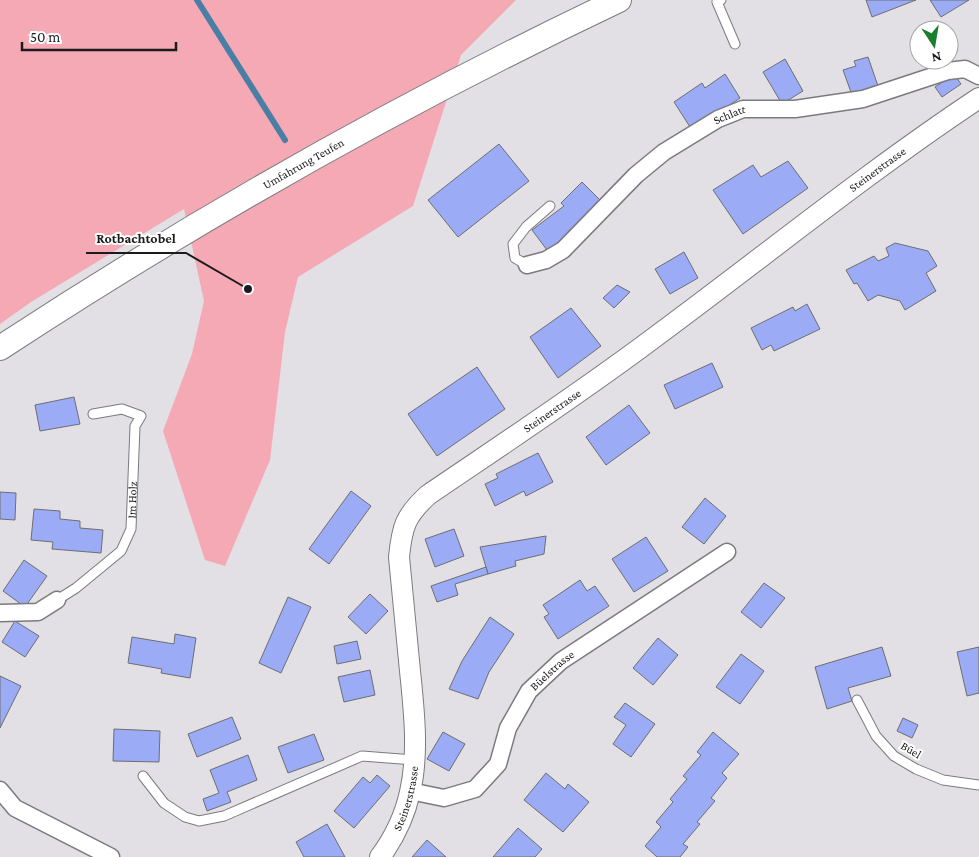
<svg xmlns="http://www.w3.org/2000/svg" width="979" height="857" font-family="'Crimson Pro',serif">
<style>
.green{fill:#f4a9b4}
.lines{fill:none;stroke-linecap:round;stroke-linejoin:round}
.stream{stroke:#4b7ea5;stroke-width:6}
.building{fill:#9babf6;stroke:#6d6e71}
.service-casing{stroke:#7c7a7e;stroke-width:11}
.minor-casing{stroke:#7c7a7e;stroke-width:19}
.tertiary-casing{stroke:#7c7a7e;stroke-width:22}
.secondary-casing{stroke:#7c7a7e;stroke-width:26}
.service{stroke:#fff;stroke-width:9}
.minor{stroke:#fff;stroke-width:16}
.tertiary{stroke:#fff;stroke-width:20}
.secondary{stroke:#fff;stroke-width:24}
.labels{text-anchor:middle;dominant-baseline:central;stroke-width:4;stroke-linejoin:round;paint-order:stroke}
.street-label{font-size:12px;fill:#1c1b1c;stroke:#fff}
.leader{fill:none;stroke:#1c1b1c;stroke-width:2}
.callout-dot{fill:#1c1b1c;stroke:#fff;stroke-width:2}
.callout-label{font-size:14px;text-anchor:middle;font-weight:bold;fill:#1c1b1c;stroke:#fff;stroke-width:4;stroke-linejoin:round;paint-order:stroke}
</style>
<rect width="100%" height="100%" fill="#e2e0e4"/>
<polygon class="green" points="0,0 516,0 461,55 413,206 298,277 285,332 270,460 225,566 205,560 163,431 192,354 204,301 184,209 31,302 0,324"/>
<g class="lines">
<polyline class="stream" points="197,0 285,140"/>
</g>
<g class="building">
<polygon points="866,0 916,0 872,17"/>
<polygon points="930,0 969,0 941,17"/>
<polygon points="868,57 878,86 852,95 843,70 856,66 854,61"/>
<polygon points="785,59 803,91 782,104 763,72"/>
<polygon points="725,74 740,98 692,130 674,102 702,83 705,88"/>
<polygon points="954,74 961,84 942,97 935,87"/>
<polygon points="499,144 529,181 458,237 428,200"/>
<polygon points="788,161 808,188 743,234 713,190 753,165 761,177"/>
<polygon points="582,182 603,203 550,254 532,230 564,206 561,203"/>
<polygon points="895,243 928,251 937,266 926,273 936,291 905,310 900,301 878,295 868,301 857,283 854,284 846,270 874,256 878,261 889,256 886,248"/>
<polygon points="684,252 698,278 670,294 655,269"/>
<polygon points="617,285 630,292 614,308 603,298"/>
<polygon points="807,304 820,329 774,351 771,345 762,350 751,328 793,307 795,311"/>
<polygon points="571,308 601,346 558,378 530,337"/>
<polygon points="712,363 723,387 675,409 664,385"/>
<polygon points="477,367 505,409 437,456 408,414"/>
<polygon points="74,397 80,424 40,431 35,405"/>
<polygon points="629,405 650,433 606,465 586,437"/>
<polygon points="538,453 553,482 526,496 524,491 495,506 485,484 498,478 496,474"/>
<polygon points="351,491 371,506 329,564 309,549"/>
<polygon points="0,492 16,493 15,520 0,519"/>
<polygon points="705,498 726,516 704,544 682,527"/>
<polygon points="34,509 60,511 60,519 80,521 80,528 103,530 101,553 52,549 53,542 31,540"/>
<polygon points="454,529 464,556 435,567 425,539"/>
<polygon points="546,536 544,554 515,561 516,566 488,574 480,547"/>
<polygon points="646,537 668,571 634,592 612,559"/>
<polygon points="24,560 47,576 25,607 3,591"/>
<polygon points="486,567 488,574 455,584 458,595 437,602 431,586"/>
<polygon points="580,580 587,591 595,586 609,606 558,639 544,617 549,614 543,605"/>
<polygon points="764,583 785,598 761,628 741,612"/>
<polygon points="370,594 388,611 366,634 348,617"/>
<polygon points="288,597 311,607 281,673 259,663"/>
<polygon points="490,617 514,634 489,672 478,699 449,689 462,661"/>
<polygon points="15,621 39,636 25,657 2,642"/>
<polygon points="175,634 196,638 190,678 161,673 162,669 128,663 132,637 174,644"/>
<polygon points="658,638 678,655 653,685 633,668"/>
<polygon points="357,641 361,659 337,664 334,646"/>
<polygon points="882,647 891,676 848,688 852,701 827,709 815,667"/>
<polygon points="979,647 979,693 967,696 957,652"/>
<polygon points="741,654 764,671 740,704 716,687"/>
<polygon points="370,670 375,695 344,702 338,677"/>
<polygon points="0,676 21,686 0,728"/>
<polygon points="625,703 655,724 631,757 613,744 626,725 614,717"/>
<polygon points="232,717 241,739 197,757 188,734"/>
<polygon points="903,718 918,725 912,738 897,731"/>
<polygon points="114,729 160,731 159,762 113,761"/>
<polygon points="443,732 465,744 449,771 427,759"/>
<polygon points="713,732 739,754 722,773 727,778 711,798 715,801 697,822 700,824 683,844 688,847 680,857 657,857 645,846 661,827 656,822 673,802 670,799 687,779 683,776 701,755 697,752"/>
<polygon points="314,734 324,760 288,773 278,747"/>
<polygon points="248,755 257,780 227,792 231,802 207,811 203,799 219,793 210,770"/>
<polygon points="546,773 565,789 568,784 589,802 563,832 524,800"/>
<polygon points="377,775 390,786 354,828 334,811 363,777 370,783"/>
<polygon points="327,824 345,857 304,857 296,842"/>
<polygon points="518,828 542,849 535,857 493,857"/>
<polygon points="427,840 446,857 412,857"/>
</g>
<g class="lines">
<g class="service-casing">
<g id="service">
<polyline points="721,0 717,2 735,44"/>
<polyline points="527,265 515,258 513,244 526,227 550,206"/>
<path id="s1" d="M57,600L76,588L121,551L131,529L135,426L141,416L122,409L93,414"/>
<polyline points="857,700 876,736 894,756 916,769 943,780 979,785"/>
<polyline points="143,776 164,803 185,817 199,821 224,816 362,756 414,760"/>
</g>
</g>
<g class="minor-casing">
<g id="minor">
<path id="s2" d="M527,265L546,260L563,250L636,175L664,152L718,119L743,109H795L863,99L948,71L965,69L979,76"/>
<polyline points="0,613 38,612 57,600"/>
<polyline points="0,790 15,808 111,857"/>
<path id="s3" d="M410,791L444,798L475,789L498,764L508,728L529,691L561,661L727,552"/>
</g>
</g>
<g class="tertiary-casing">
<g id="tertiary">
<path id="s4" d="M380,857C394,838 405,815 410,792C419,753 414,710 410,671C406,633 403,595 399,557C402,527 405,516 428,495C503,444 579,394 651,340C761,259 866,173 979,98"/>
</g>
</g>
<g class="secondary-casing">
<g id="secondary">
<path id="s5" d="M0,348C197,219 406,101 619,0"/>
</g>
</g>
<use href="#service" class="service"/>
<use href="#minor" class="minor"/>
<use href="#tertiary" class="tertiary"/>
<use href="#secondary" class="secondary"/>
</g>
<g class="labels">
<g class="street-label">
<text stroke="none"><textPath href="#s2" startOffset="256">Schlatt</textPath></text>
<text stroke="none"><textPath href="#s5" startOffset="355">Umfahrung Teufen</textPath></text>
<text stroke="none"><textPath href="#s4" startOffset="934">Steinerstrasse</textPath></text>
<text stroke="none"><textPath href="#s4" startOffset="529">Steinerstrasse</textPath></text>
<text stroke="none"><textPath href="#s1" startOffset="134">Im Holz</textPath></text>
<text stroke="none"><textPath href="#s3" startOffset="212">Büelstrasse</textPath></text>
<text transform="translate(911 750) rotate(31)">Büel</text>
<text stroke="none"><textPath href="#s4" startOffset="65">Steinerstrasse</textPath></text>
</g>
</g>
<path class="leader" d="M248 289L186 253H86"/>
<circle class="callout-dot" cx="248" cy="289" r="5"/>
<g class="callout-label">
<text x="136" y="243">Rotbachtobel</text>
</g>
<g transform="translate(934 45) rotate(168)"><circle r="24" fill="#ffffff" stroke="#a4a4a4"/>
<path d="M0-4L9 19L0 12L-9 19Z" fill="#1a7e31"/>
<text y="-8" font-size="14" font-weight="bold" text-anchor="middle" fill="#1c1b1c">N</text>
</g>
<path d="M22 42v8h154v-8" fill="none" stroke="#1c1b1c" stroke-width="2.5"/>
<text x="30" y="42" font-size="15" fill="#1c1b1c" stroke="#ffffff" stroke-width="4" paint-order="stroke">50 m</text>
</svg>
